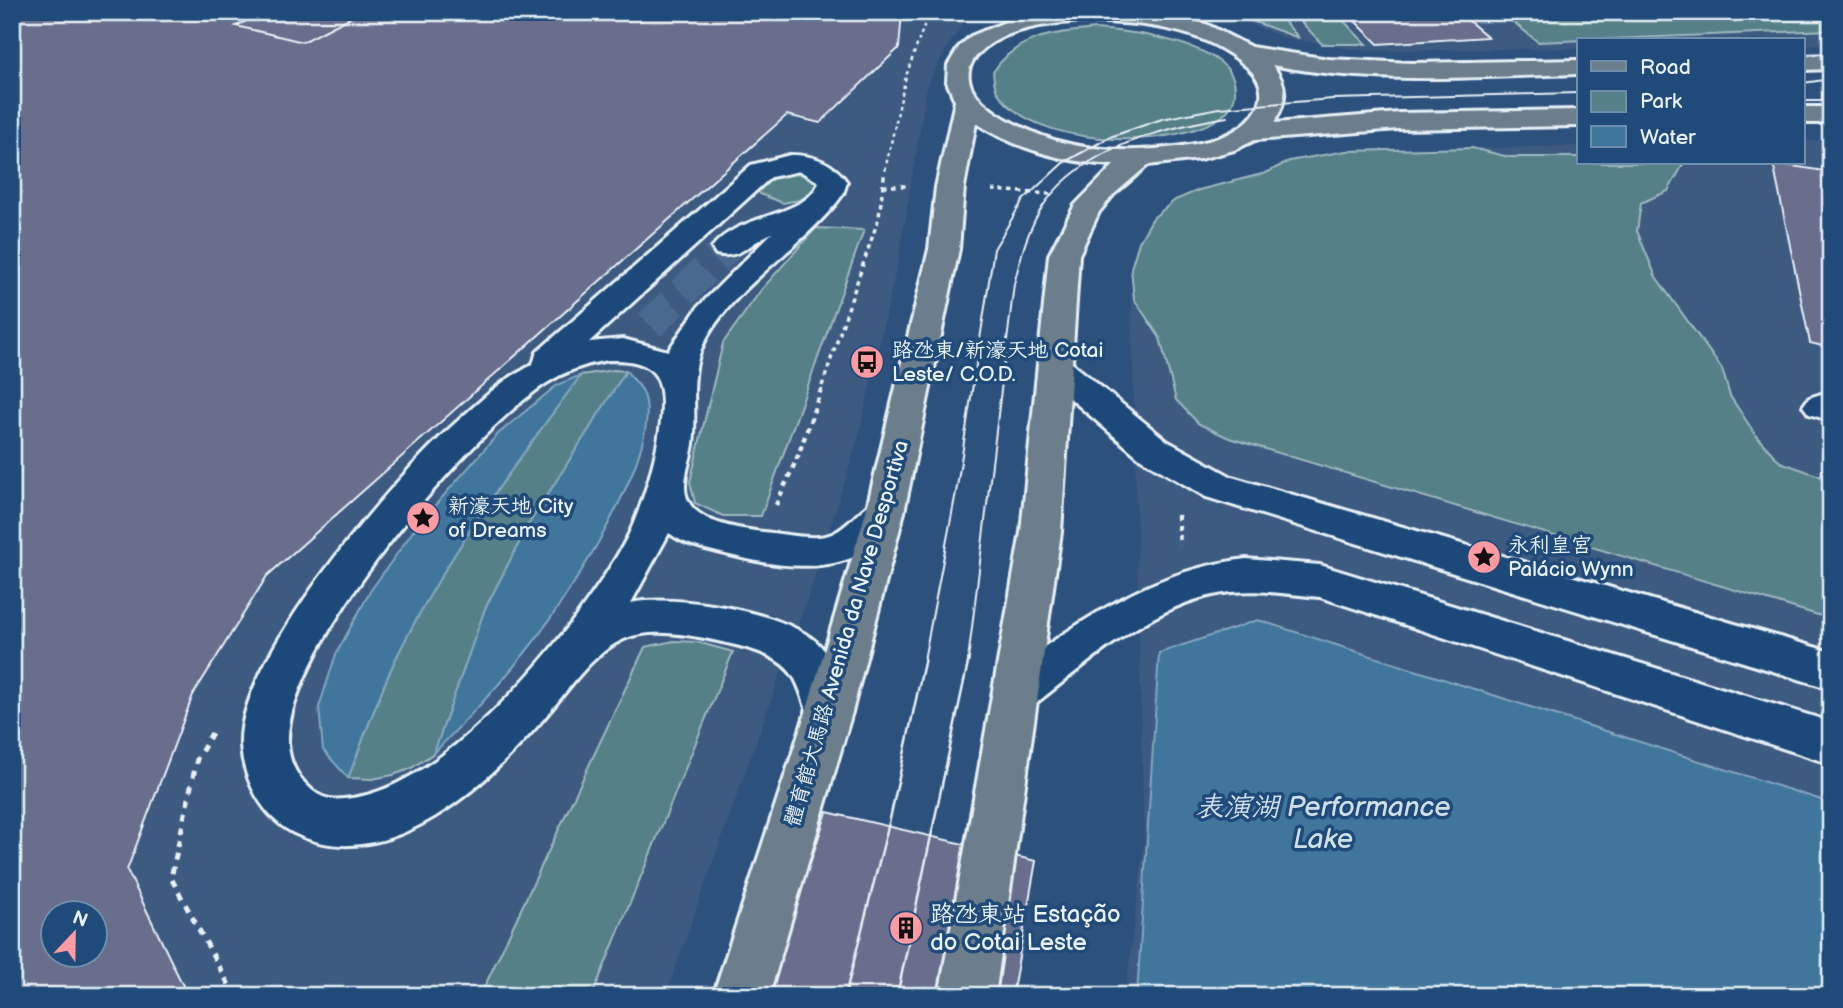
<svg xmlns="http://www.w3.org/2000/svg" width="1843" height="1008" font-family="'Balsamiq Sans','LXGW WenKai TC',sans-serif">
<style>
.built{fill:#3e5a81;fill-rule:evenodd}
.green{fill:#568087;stroke:#9fb8c0;stroke-width:2}
.water{fill:#3f769b;stroke:#83a7c0;stroke-width:2}
.building{fill:#676e8b;stroke:#e8f1f8;stroke-width:2;fill-rule:evenodd}
.lines{fill:none;stroke-linecap:round;stroke-linejoin:round}
.minor-tunnel{stroke:#49698f;stroke-width:31;stroke-dasharray:31 15;stroke-linecap:butt}
.minor-casing{stroke:#e8f1f8;stroke-width:6}
.major-casing{stroke:#e8f1f8;stroke-width:6}
.path-far3{stroke:#e8f1f8;stroke-width:2.5;stroke-dasharray:3.5 3.5;stroke-linecap:butt}
.path-far2{stroke:#e8f1f8;stroke-width:3.5;stroke-dasharray:4.5 4.5;stroke-linecap:butt}
.path-far1{stroke:#e8f1f8;stroke-width:4.5;stroke-dasharray:5 5;stroke-linecap:butt}
.path{stroke:#e8f1f8;stroke-width:5;stroke-dasharray:7 7;stroke-linecap:butt}
.minor{fill:#1f4a7a;fill-rule:evenodd}
.major{fill:#6c7d8b;fill-rule:evenodd}
.tram-far1{stroke:#e8f1f8;stroke-width:2}
.tram{stroke:#e8f1f8;stroke-width:2.5}
.labels{text-anchor:middle;dominant-baseline:central;stroke-width:7;stroke-linejoin:round;paint-order:stroke}
.poi-label{font-size:21px;fill:#e8f1f8;stroke:#1f4a7a;text-anchor:start}
.street-label{font-size:21px;fill:#e8f1f8;stroke:#1f4a7a}
.near-poi-label{font-size:24px;fill:#e8f1f8;stroke:#1f4a7a;text-anchor:start}
.near-water-label{font-size:28px;font-style:italic;fill:#cfdfea;stroke:#1f4a7a}
</style>
<rect width="100%" height="100%" fill="#2d517d"/>
<filter id="ink" filterUnits="userSpaceOnUse"><feTurbulence type="fractalNoise" baseFrequency=".0143" numOctaves="2"/><feDisplacementMap in="SourceGraphic" scale="14" xChannelSelector="R" yChannelSelector="G"/><feConvolveMatrix kernelMatrix="1 2 1 2 8 2 1 2 1" color-interpolation-filters="sRGB"/></filter>
<g filter="url(#ink)">
<g class="built">
<path d="M12,12H971L944,52L927,86L899,256L858,439L808,597L665,996H12ZM52,914H94V956H52Z"/>
<polygon points="1219,12 1831,12 1831,44 1803,45 1803,40 1579,40 1579,48 1365,51 1285,38"/>
<polygon points="1803,141 1831,141 1831,996 1125,996 1144,845 1131,268 1139,242 1153,218 1175,200 1199,190 1266,173 1289,161 1346,151 1579,146 1579,163 1803,163"/>
</g>
<g class="green">
<polygon points="1227,12 1276,12 1299,38"/>
<polygon points="1292,12 1335,12 1366,44 1322,44"/>
<polygon points="1501,12 1826,12 1831,15 1831,30 1538,42"/>
<path d="M1096,29C1128,31 1234,43 1235,88C1236,101 1229,112 1218,119C1167,150 1034,148 998,93C994,88 994,79 993,72C1017,35 1054,33 1096,29Z"/>
<polygon points="1472,148 1509,157 1579,157 1579,163 1684,163 1668,191 1641,203 1637,231 1656,277 1722,369 1730,396 1757,437 1780,462 1831,480 1831,619 1229,438 1199,424 1176,400 1160,338 1134,299 1131,268 1139,242 1153,218 1175,200 1199,190 1266,173 1289,161 1346,151"/>
<polygon points="792,171 816,179 819,183 810,198 783,203 760,194 757,189 764,178"/>
<polygon points="816,228 864,230 761,516 723,516 695,503 690,482 723,343 761,290"/>
<path d="M614,370L626,371L529,524L485,609L434,753L410,769L393,775L372,779L348,778C364,738 378,696 396,658C446,557 513,466 581,375Z"/>
<polygon points="674,641 697,642 733,652 592,996 480,996 645,647"/>
</g>
<g class="water">
<path d="M626,371C631,377 640,385 643,392C668,448 560,610 524,654C496,689 465,721 434,753L485,609L529,524Z"/>
<path d="M581,375C513,466 446,557 396,658C378,696 364,738 348,778L323,750L319,707L336,654L371,590L416,527L498,434L557,385Z"/>
<polygon points="1258,620 1831,803 1831,996 1137,996 1159,653"/>
</g>
<g class="building">
<polygon points="12,12 132,12 290,50 364,12 896,12 890,48 815,117 552,58 540,65 592,76 556,101 500,89 485,98 269,46 12,175"/>
<path d="M12,12H902L899,48L820,123L787,115L267,576L193,695L127,870L188,996H12ZM52,914H94V956H52Z"/>
<polygon points="265,12 361,12 303,42 236,26"/>
<polygon points="1346,12 1458,12 1488,37 1378,44"/>
<polygon points="1773,163 1831,172 1831,348 1810,343"/>
<polygon points="827,812 1036,861 1012,996 766,996"/>
</g>
<g class="lines">
<polyline class="minor-tunnel" points="650,325 727,248"/>
<g class="minor-casing">
<g id="minor">
<path d="M790,155C814,155 833,162 847,182L843,194C806,247 721,292 699,355C690,384 697,414 693,444C691,458 685,472 685,486C684,527 750,530 780,534C795,536 818,540 832,534C859,522 865,491 899,502L904,512C867,578 793,571 730,555C710,550 686,546 669,533L631,603C675,594 779,611 814,640C835,657 843,688 852,712L845,726L829,732L813,726C806,711 803,694 795,679C780,653 744,647 718,641C690,635 652,627 624,639C590,654 568,691 544,718C488,784 388,879 294,833C263,818 243,779 241,745C237,661 388,485 449,429C468,412 486,395 506,380C513,375 527,369 533,363C535,360 535,356 537,352L751,165ZM800,171L819,182C807,218 736,213 712,248L716,254C740,260 752,241 772,233L699,306L668,351L623,339L589,342L771,177ZM608,360C625,360 648,360 657,378C674,409 643,508 627,538C582,623 451,785 352,798C340,800 328,801 317,794C299,781 289,765 288,743C285,648 468,435 545,384C565,371 585,364 608,360Z"/>
<polygon points="1055,356 1067,359 1167,441 1232,477 1831,652 1831,689 1206,497 1141,459 1043,375 1038,367 1043,359"/>
<polygon points="1821,394 1831,397 1831,421 1809,414 1803,406 1809,398"/>
<path d="M1246,559L1320,565L1831,722V764L1320,597C1284,594 1249,587 1213,595C1145,609 1086,665 1032,706L1016,711L1000,706L994,692L1000,678C1077,624 1149,570 1246,559Z"/>
</g>
</g>
<g class="major-casing">
<g id="major">
<path d="M1047,12H1152L1206,24L1251,47L1329,59L1412,63L1579,60V74C1477,77 1373,85 1272,65C1289,86 1287,101 1274,123L1399,113L1579,110V126L1399,129L1255,140L1234,150L1200,159L1148,165L1113,195L1099,212L1079,255L1061,532L995,996H939L1021,532L1049,255L1075,205L1114,165C1067,163 1015,149 976,123L964,187L959,249L904,512L852,712L769,996H713L806,712L866,512L929,249L936,187L955,101L947,82L948,65L959,47L971,36L1005,22ZM1082,21C1141,23 1201,26 1247,67C1260,78 1266,93 1257,109C1244,132 1214,141 1189,145C1146,152 1100,153 1057,141C1024,131 930,91 986,47C1012,27 1050,24 1082,21Z"/>
<polygon points="1831,55 1831,69 1803,70 1803,56"/>
<rect x="1803" y="107" width="28" height="16"/>
</g>
</g>
<polyline class="path-far3" points="885,170 906,76 929,12"/>
<g class="path-far2">
<polyline points="883,186 907,186"/>
<polyline points="992,190 1050,194"/>
<polyline points="822,386 879,217 885,169"/>
</g>
<g class="path-far1">
<polyline points="776,505 798,456 823,384"/>
<polyline points="1178,515 1180,545"/>
</g>
<polyline class="path" points="212,733 197,759 171,878 235,996"/>
<use href="#minor" class="minor"/>
<use href="#major" class="major"/>
<g class="tram-far1">
<polyline points="1803,83 1831,79"/>
<polyline points="1803,101 1831,101"/>
<polyline points="924,660 957,487 994,249 1023,200 1063,163 1110,137 1162,119 1219,108 1333,99 1579,93"/>
<path d="M968,660L1014,284C1021,256 1028,227 1045,203C1085,147 1163,128 1227,117"/>
</g>
<g class="tram">
<polyline points="845,996 890,819 925,658"/>
<polyline points="897,996 969,658"/>
</g>
</g>
</g>
<defs>
<g id="bus-disc" transform="scale(1.75)"><circle r="9.5" fill="#ff9aa2" stroke="#1f4a7a"/><path d="M-5-6H5V4H4V6H2V4H-2V6H-4V4H-5ZM-3.5-4V0h7V-4ZM-3.5 1.2v1.5H-2V1.2ZM2 1.2v1.5H3.5V1.2Z" fill="#111"/></g>
<g id="sight-disc" transform="scale(1.75)"><circle r="9.5" fill="#ff9aa2" stroke="#1f4a7a"/><path d="M0-6L1.8-2.2L6-1.7L2.9 1.2L3.7 5.4L0 3.3L-3.7 5.4L-2.9 1.2L-6-1.7L-1.8-2.2Z" fill="#111"/></g>
<g id="building-disc" transform="scale(1.75)"><circle r="9.5" fill="#ff9aa2" stroke="#1f4a7a"/><path d="M-4-6H4V6H1V3H-1V6H-4ZM-2.5-4.3h1.7v1.8h-1.7ZM.8-4.3h1.7v1.8H.8ZM-2.5-1h1.7V.8h-1.7ZM.8-1h1.7V.8H.8Z" fill="#111"/></g>
</defs>
<g fill-rule="evenodd">
<use href="#bus-disc" x="867" y="362"/>
<use href="#sight-disc" x="423" y="518"/>
<use href="#sight-disc" x="1484" y="557"/>
<use href="#building-disc" x="906" y="928"/>
</g>
<g class="labels">
<g class="poi-label">
<text x="892" y="350">路氹東/新濠天地 Cotai<tspan x="892" dy="24">Leste/ C.O.D.</tspan></text>
<text x="448" y="506">新濠天地 City<tspan x="448" dy="24">of Dreams</tspan></text>
<text x="1508" y="545">永利皇宮<tspan x="1508" dy="24">Palácio Wynn</tspan></text>
</g>
<g class="street-label">
<text transform="translate(847 633) rotate(-74)">體育館大馬路 Avenida da Nave Desportiva</text>
</g>
<g class="near-poi-label">
<text x="930" y="914">路氹東站 Estação<tspan x="930" dy="28">do Cotai Leste</tspan></text>
</g>
<g class="near-water-label">
<text x="1323" y="807">表演湖 Performance<tspan x="1323" dy="32">Lake</tspan></text>
</g>
</g>
<rect width="1843" height="1008" fill="none" stroke="#1f4a7a" stroke-width="42"/>
<rect x="21" y="21" width="1801" height="966" fill="none" stroke="#e8f1f8" stroke-width="2.5" filter="url(#ink)"/>
<rect x="1577" y="38" width="228" height="126" fill="#1f4a7a" stroke="#6f8dac" stroke-width="2"/>
<rect x="1591" y="61" width="35" height="10" fill="#6c7d8b" stroke="#6f8dac" stroke-width="2"/>
<text x="1640" y="74" font-size="21" fill="#e8f1f8">Road</text>
<rect x="1591" y="91" width="35" height="21" fill="#568087" stroke="#6f8dac" stroke-width="2"/>
<text x="1640" y="108" font-size="21" fill="#e8f1f8">Park</text>
<rect x="1591" y="126" width="35" height="21" fill="#3f769b" stroke="#6f8dac" stroke-width="2"/>
<text x="1640" y="144" font-size="21" fill="#e8f1f8">Water</text>
<g transform="translate(74 934) rotate(22)"><circle r="33" fill="#1f4a7a" stroke="#6f8dac" stroke-width="2"/>
<path d="M0-5L12 26L0 18L-12 26Z" fill="#ff9aa2"/>
<text y="-10" font-size="19" font-weight="bold" text-anchor="middle" fill="#e8f1f8">N</text>
</g>
</svg>
